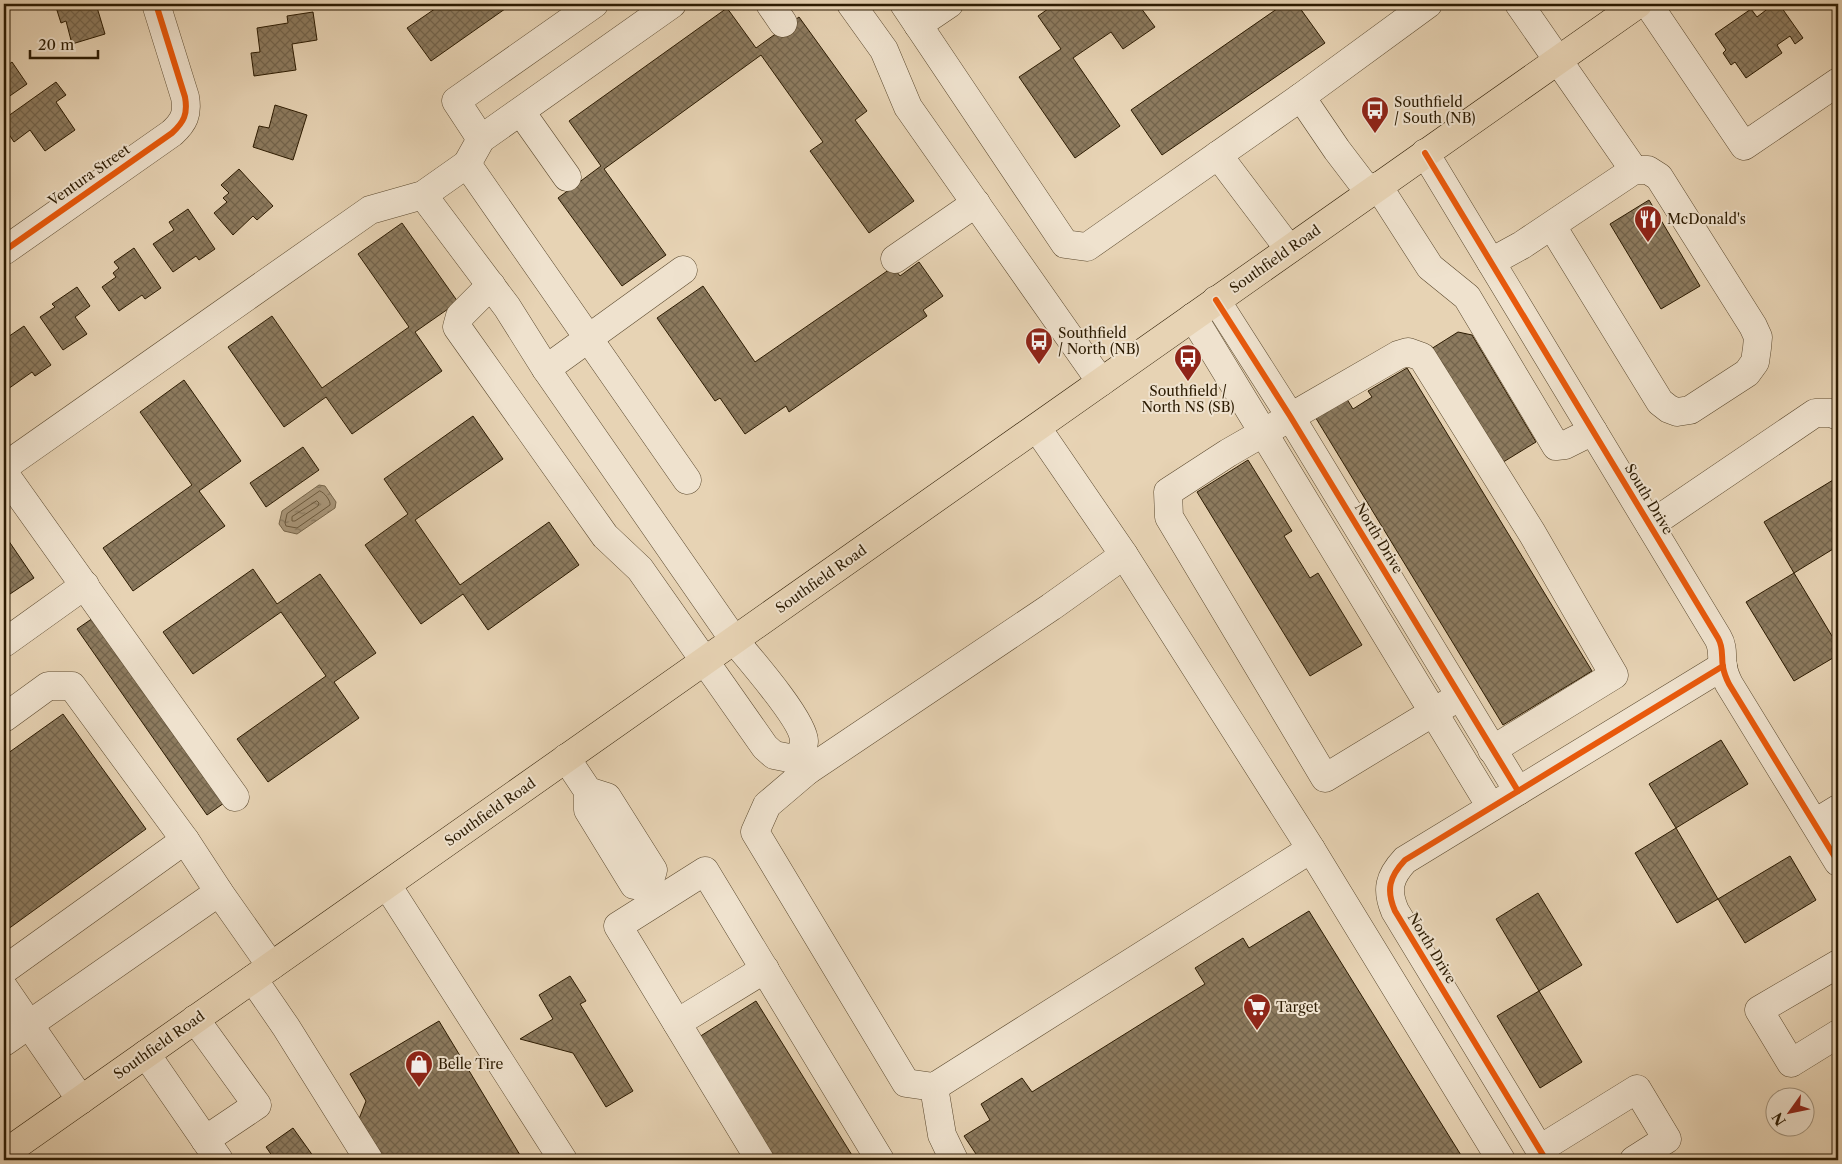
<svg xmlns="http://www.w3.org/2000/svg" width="1842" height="1164" font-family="'Libre Caslon Text',serif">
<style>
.water{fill:url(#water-ripples);stroke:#766448}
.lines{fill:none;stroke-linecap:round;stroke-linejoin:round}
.shore{stroke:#6a583c;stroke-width:1}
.building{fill:url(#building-cross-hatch);stroke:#2c1b02}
.minor-casing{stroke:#5b492e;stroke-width:29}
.major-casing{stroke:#2c1b02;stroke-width:29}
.minor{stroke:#efe2ce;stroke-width:28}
.major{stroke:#e7d3b4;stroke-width:28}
.cycleway-casing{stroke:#efe2ce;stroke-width:9}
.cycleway{stroke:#e8590c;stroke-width:6}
.labels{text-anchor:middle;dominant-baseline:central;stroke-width:4;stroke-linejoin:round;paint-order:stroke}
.poi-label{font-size:14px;fill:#2c1b02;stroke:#efe2ce;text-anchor:start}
.street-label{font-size:14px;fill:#2c1b02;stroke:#efe2ce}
</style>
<defs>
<pattern id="water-ripples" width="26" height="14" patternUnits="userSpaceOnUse" patternTransform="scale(1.25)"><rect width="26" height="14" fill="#a79477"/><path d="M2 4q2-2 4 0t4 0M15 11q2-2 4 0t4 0" fill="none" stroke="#88785f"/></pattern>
<pattern id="building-cross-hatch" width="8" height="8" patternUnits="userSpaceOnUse" patternTransform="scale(1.25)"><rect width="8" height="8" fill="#8d7b5f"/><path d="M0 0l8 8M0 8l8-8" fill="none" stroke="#73644c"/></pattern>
</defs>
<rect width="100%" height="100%" fill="#e7d3b4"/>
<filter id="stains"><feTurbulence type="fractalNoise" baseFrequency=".004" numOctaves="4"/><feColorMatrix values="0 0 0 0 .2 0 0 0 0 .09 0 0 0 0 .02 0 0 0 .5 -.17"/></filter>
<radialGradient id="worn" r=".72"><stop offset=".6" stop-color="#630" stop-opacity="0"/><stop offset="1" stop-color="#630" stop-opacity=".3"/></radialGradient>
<polygon class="water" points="319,485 325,486 336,502 335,508 297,534 284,531 279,524 282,511"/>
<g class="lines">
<g class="shore">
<path d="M320,491C324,492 331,501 330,505L297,528L286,526L285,523L287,514Z"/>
<polygon points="317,501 319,503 318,506 295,521 292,521 292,517"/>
</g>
</g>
<g class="building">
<polygon points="55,4 96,4 105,34 72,44 66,21 61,23"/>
<polygon points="442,4 512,4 431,61 407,28"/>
<polygon points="1055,4 1128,4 1131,7 1138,4 1155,27 1123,49 1111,32 1073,58 1120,126 1075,158 1019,77 1061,49 1038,16"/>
<polygon points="1284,4 1297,4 1325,43 1162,155 1131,110"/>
<polygon points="1768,4 1779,4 1803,38 1795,44 1790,36 1777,45 1782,53 1746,78 1735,62 1731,65 1723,53 1726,50 1715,34 1751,9 1757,17 1770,7"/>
<polygon points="727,8 756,48 799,17 867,111 855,120 914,201 869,233 810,151 823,142 761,55 604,169 666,255 622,286 558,198 601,166 569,121"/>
<polygon points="313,12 317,40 292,44 296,70 254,76 251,53 260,52 257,28 288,23 287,16"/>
<polygon points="12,62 27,84 4,100 4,68"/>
<polygon points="56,82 66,95 56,102 75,130 45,151 30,130 14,142 4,127 4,119"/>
<polygon points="275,105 307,115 293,160 253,147 259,126 269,128"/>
<polygon points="239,169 273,206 257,220 253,216 233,235 214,213 227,202 223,198 229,193 221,185"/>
<polygon points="1649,200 1700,286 1661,309 1610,224"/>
<polygon points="188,209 215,249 199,260 196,256 173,272 153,244 174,230 169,222"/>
<polygon points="402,223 458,302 415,332 442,371 352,434 326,397 284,427 228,347 272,316 322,388 409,327 358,254"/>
<polygon points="134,248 161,288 145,299 142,295 119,311 102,287 116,277 113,273 119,268 114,262"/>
<polygon points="919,262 943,296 923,310 927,316 789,412 786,406 745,434 720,398 715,401 657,318 703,286 755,362 893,267 900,276"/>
<polygon points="77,287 90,306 75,317 87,334 63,350 40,317 55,307 52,304"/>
<polygon points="24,326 51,365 35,376 32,372 8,389 4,382 4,356 6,354 4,351 10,347 5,339"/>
<polygon points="1458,332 1472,335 1536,442 1500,464 1431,349"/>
<polygon points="1407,368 1592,671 1503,725 1314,415 1345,396 1353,409 1372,397 1368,391"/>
<polygon points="184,380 241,461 199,491 225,526 133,591 103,548 192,485 140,412"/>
<polygon points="473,416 503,459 415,520 460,585 549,522 579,565 488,630 463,594 421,624 365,545 408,514 384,479"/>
<polygon points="303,447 319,470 266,507 250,483"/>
<polygon points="1248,460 1292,531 1284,536 1310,578 1318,573 1362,645 1310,676 1197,492"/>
<polygon points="1838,477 1838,546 1794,573 1764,522"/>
<polygon points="4,534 34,578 4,598"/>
<polygon points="253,569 277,604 320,574 376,653 334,682 359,718 268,782 237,739 326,676 281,612 193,674 163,632"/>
<polygon points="1794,573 1838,646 1838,655 1794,681 1746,602"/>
<polygon points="93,618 224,803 207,815 77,629"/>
<polygon points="63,714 146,829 4,932 4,756"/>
<polygon points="1721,740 1748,784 1676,828 1649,784"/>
<polygon points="1676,828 1718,899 1677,923 1635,853"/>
<polygon points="1790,856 1816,900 1745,943 1718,899"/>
<polygon points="1538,893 1582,965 1539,991 1496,919"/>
<polygon points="1309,911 1464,1160 980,1160 964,1136 990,1120 981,1104 1022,1078 1032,1092 1205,984 1195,968 1243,938 1249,948"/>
<polygon points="570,976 586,1001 580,1004 633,1091 606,1107 573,1053 520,1039 553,1019 539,995"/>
<polygon points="1539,991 1582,1062 1540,1088 1497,1016"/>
<polygon points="756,1001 855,1160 775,1160 699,1037"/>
<polygon points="439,1021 523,1160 384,1160 359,1119 366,1101 350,1074"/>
<polygon points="293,1128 316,1160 275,1160 266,1147"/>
</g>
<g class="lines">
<g class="minor-casing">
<g id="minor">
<polyline points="770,4 783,23"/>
<polyline points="851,4 884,50 908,107 1101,382"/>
<polyline points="904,4 1065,244 1087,247 1301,97 1428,4"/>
<polyline points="1519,4 1634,170"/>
<polyline points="1648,4 1744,146 1838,82"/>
<polyline points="918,25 949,4"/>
<polyline points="1301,97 1337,150 1369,192"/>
<polyline points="521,112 567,177"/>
<polyline points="481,139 456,101 594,4"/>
<path d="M1425,153L1718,638C1724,648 1721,657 1723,667C1724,673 1726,678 1729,684L1838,862"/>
<polyline points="1218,155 1289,249"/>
<polyline points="467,164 687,480"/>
<polyline points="1378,186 1430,267 1467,297 1556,446 1565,445 1593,431"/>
<path d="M423,195L507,307L546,369L734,640C749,658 804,721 804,741C804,747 800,754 799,760"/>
<path d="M4,251L172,133C184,122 188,114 185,97L156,4"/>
<polyline points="895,259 976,203"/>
<polyline points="1491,262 1522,245 1634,170 1648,170 1659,177 1753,326 1758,337 1757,348 1755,362 1747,373 1690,410 1677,412 1669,409 1660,402 1552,226"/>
<polyline points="491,285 460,316 457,327 605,536 640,569 765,747 774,755 799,760 807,771 767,805 755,832 906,1083 934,1087 1311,849 1124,555 1037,428"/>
<polyline points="1216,300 1290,416 1518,791"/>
<polyline points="1193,317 1491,807"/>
<polyline points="546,369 683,270"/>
<polyline points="4,467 370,210 423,195 467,164 481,139 672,4"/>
<polyline points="4,473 235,797"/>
<polyline points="1650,525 1815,413 1831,413 1838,416"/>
<polyline points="4,643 85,585"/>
<polyline points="1460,696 1325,778 1169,517 1168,492 1228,453 1398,355 1408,352 1422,357 1532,533 1614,675 1492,750"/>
<polyline points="4,718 48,686 72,686 185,840"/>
<polyline points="566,758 588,791 588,810 634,885 648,887 657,901"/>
<polyline points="807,771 1051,607 1124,555"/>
<polyline points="588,791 607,797 653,870 648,887"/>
<polyline points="1815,823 1838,809"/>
<polyline points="1311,849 1501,1160"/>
<polyline points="387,885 563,1160"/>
<polyline points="1838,964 1759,1010 1791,1063 1838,1034"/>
<polyline points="4,970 185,840 219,892 271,966"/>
<polyline points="253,979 286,1027 369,1160"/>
<polyline points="4,988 81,1100"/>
<polyline points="195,1019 257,1105 205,1140"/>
<polyline points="677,1023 765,969"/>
<polyline points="4,1042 219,892"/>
<polyline points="146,1054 219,1160"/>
<polyline points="934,1087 942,1135 954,1160"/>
<polyline points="1540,1149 1637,1089 1667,1139 1634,1160"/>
<polyline points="760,1160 618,926 705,871 880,1160"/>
<path d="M1546,1160L1395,911C1386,890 1389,877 1405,860L1723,666"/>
</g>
</g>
<g class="major-casing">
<polyline id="major" points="4,1154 1638,4"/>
</g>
<use href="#minor" class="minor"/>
<use href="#major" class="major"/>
<g class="cycleway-casing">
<g id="cycleway">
<path d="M1425,153L1718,638C1724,648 1721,657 1723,667C1724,673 1726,678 1729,684L1838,862"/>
<path d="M4,251L172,133C184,122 188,114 185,97L156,4"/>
<polyline points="1216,300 1290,416 1518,791"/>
<path d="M1546,1160L1395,911C1386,890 1389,877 1405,860L1723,666"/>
</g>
</g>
<use href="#cycleway" class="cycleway"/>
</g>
<defs>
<g id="bus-pin" transform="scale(1.4375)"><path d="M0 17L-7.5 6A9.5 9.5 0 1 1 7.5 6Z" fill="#8f2418" stroke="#efe2ce"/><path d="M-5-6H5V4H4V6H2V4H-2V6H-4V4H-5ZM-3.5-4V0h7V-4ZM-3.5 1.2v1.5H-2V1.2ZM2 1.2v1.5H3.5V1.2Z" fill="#fff"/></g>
<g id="restaurant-pin" transform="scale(1.4375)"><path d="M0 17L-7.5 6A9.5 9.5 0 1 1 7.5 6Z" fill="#8f2418" stroke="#efe2ce"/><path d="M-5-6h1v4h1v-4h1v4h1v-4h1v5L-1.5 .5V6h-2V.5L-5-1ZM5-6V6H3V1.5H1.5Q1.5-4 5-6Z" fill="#fff"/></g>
<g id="supermarket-pin" transform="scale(1.4375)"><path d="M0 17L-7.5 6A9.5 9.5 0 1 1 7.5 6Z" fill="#8f2418" stroke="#efe2ce"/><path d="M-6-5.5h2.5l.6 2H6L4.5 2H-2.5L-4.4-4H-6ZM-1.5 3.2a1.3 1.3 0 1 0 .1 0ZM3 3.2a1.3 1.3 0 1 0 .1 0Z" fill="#fff"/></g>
<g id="shop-pin" transform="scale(1.4375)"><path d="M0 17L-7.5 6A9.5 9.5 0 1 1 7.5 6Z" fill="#8f2418" stroke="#efe2ce"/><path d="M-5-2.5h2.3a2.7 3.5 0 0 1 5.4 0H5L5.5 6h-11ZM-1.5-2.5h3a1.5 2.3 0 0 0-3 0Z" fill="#fff"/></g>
</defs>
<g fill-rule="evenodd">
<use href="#bus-pin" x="1375" y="110"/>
<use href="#restaurant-pin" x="1648" y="219"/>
<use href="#bus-pin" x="1039" y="341"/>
<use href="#bus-pin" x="1188" y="358"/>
<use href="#supermarket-pin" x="1257" y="1007"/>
<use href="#shop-pin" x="419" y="1064"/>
</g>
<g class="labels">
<g class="poi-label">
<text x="1394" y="102">Southfield<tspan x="1394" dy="16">/ South (NB)</tspan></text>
<text x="1667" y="219">McDonald's</text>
<text x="1058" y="333">Southfield<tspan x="1058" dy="16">/ North (NB)</tspan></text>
<text x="1188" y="391" text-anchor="middle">Southfield /<tspan x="1188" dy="16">North NS (SB)</tspan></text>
<text x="1276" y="1007">Target</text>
<text x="438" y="1064">Belle Tire</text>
</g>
<g class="street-label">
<text transform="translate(89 175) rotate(-35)">Ventura Street</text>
<text transform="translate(1275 259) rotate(-35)">Southfield Road</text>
<text transform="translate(1649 499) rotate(59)">South Drive</text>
<text transform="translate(1379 538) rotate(59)">North Drive</text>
<text transform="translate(821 579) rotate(-35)">Southfield Road</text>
<text transform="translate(490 812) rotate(-35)">Southfield Road</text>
<text transform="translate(1432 948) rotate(59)">North Drive</text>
<text transform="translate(159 1045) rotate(-35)">Southfield Road</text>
</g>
</g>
<rect width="1842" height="1164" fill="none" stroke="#e7d3b4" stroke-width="20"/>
<rect x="5" y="5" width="1832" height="1154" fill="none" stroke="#2c1b02" stroke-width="2.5"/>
<rect x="10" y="10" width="1822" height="1144" fill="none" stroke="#2c1b02"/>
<g transform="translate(1790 1112) rotate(237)"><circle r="24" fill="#efe2ce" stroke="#a1927c"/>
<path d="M0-4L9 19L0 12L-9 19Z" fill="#8f2418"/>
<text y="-8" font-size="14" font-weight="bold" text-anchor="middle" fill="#2c1b02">N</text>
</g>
<path d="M30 50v8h68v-8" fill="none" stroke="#2c1b02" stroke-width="2.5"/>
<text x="38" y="50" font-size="15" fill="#2c1b02" stroke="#efe2ce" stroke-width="4" paint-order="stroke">20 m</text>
<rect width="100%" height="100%" filter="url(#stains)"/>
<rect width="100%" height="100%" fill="url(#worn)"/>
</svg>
